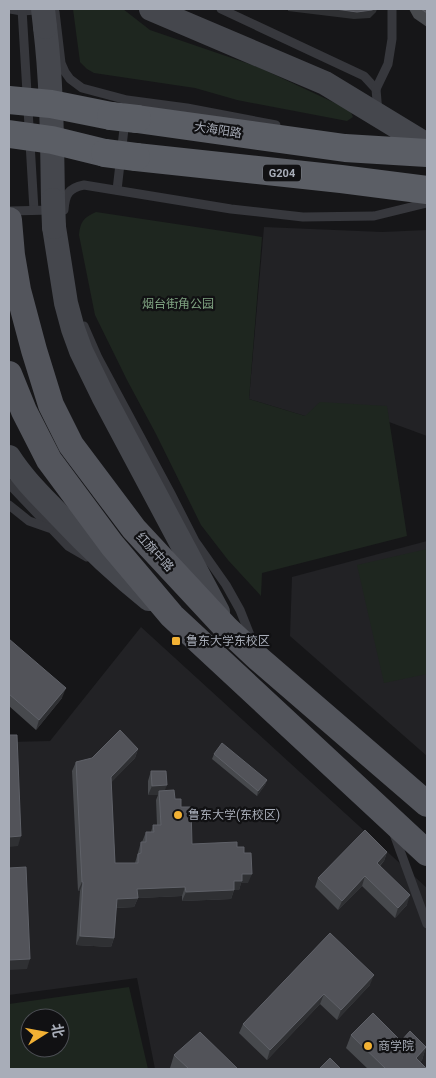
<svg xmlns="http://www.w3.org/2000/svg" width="436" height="1078" font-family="Roboto,'Noto Sans SC',sans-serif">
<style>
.built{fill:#222225}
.green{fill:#1e261f;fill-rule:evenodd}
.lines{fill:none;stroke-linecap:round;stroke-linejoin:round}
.service{stroke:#37383d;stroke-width:9}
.secondary{stroke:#45474d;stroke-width:24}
.primary{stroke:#53555c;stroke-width:26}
.trunk{stroke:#5b5e65;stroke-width:28}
.secondary-bridge{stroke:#45474d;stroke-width:24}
.trunk-bridge{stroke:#5b5e65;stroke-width:28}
.wall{fill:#47494d}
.shaded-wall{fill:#2f3033}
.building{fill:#525359;stroke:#5f6168}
.poi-dot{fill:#f2b134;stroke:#111113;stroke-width:2}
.labels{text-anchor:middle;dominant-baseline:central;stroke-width:4.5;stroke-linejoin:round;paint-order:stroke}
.shield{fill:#111113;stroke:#7b7e86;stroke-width:1}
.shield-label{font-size:11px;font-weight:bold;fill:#a8adb8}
.street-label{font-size:12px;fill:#a8adb8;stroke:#111113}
.park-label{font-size:12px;fill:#7fa381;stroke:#111113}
.poi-label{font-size:12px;fill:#a8adb8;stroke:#111113;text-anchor:start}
</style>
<rect width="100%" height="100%" fill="#161618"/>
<g class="built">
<polygon points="264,227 382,232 427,230 427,436 389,422 386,406 305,416 249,399"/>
<polygon points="427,541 427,756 290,636 292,577"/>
<polygon points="141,627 427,888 427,1069 155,1069 137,978 9,995 9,742 50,741"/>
</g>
<g class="green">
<polygon points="73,9 123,9 150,30 258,67 350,110 353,117 347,121 237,100 195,88 94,73 87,69 80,62"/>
<path d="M96,212L262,237L249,399L305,416L320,402L387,406L407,536L262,573L261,596L228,560L201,525L156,434L127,380L95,315L79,235C80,222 84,217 96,212Z"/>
<polygon points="427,549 427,674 384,683 357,565"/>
<path d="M129,987L148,1069H9V1004ZM30,1018H60V1048H30Z"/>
</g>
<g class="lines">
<g class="service">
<polyline points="10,9 22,11 50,9 55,12 61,63 65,72 70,79 82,88 127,100 187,108 276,125"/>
<polyline points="22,9 34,210"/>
<polyline points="221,9 364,76 376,89 378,113"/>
<polyline points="376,89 388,64 392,39 392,9"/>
<polyline points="117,190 125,120"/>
<path d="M64,210C65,195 68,188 84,185L231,209L303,217L374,216L427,203"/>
<polyline points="9,211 53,210"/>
<polyline points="84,326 98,358 171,494 195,541 226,585 240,610 252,640"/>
<polyline points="9,484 68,546 87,557"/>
<polyline points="9,505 29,521 49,528"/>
<polyline points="394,834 427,924"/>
</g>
<g class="secondary">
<polyline points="151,9 325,83 427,145"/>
<path d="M45,27C52,84 52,142 53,200"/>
<polyline points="54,227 66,303 73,329 81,351 103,396 218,612"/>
<path d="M9,457C23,479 41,496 59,515C89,547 115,572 149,599"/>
</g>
<g class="primary">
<polyline points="9,220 12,255 18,290 34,350 51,405 71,445 134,529 227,629 259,659 427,804"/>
<polyline points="9,374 24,411 49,460 112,545 172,616 427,853"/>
</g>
<g class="trunk">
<polyline points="9,100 51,104 111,116"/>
<polyline points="137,119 345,148 427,153"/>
<polyline points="9,134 52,140 105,153"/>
<polyline points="136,157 341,179 427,190"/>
</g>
<g class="secondary-bridge">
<polyline points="43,9 45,27"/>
<polyline points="53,200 54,227"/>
</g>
<g class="trunk-bridge">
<polyline points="111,116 137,119"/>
<polyline points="105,153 136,157"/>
</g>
</g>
<g class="wall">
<polygon points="409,9 427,9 427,27 414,18"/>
<polygon points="9,639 62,698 36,730 9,706"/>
<polygon points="138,749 135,758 111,782 115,863 135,863 141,842 142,842 146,832 151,832 153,825 157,825 156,800 158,795 148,795 148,781 151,771 165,790 175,799 181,807 192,844 237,847 244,853 248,883 241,883 239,890 234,890 231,899 182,901 182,896 138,898 134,907 116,908 114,938 111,947 76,945 80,891 78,891 72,771 76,762"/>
<polygon points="214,754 267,780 265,785 257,796 212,759"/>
<polygon points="387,852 384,861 380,866 407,905 395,918 362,886 338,910 315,887 318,878"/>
<polygon points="330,933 370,985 337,1020 320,1004 267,1060 239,1033 243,1024"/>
<polygon points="351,1035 401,1041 426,1047 422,1060 420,1062 427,1069 368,1069 346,1048"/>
<polygon points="174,1055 238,1069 171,1069 170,1068"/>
</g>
<g class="shaded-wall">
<polygon points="288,9 377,9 376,12 370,18 354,19 288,11"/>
<polygon points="66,688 62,698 36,730 39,720"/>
<polygon points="138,749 135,758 108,786 111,777"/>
<polygon points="267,780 265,785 257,796 258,791"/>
<polygon points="167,785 163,795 159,791 158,795 148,795 152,786"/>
<polygon points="21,836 18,846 9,847 9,837"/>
<polygon points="387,852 384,861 373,872 377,863"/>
<polygon points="242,874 252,874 248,883 241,883 239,890 234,890 231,899 182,901 186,892 234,881"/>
<polygon points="365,876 362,886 338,910 342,901"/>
<polygon points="82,882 83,882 80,891 78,891"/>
<polygon points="185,887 182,896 138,898 134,907 113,908 117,899 137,889"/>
<polygon points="410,895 407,905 395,918 398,908"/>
<polygon points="80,936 114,938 111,947 76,945"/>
<polygon points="30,959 27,969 9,970 9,960"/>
<polygon points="374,975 370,985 337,1020 341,1010"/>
<polygon points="324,994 320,1004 267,1060 270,1050"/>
<polygon points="426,1047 422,1060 413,1069 416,1058"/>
</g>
<g class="building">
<polygon points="335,9 374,9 372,10 357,12"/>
<polygon points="421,9 427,9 427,13"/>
<polygon points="9,639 66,688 39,720 9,694"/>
<polygon points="120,730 138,749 111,777 115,863 138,863 138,854 141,853 141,842 146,842 146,832 154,832 153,825 161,825 159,791 174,790 175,799 181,799 181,807 191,807 192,844 237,842 237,847 244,847 244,853 251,853 252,874 242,874 242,881 234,881 234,890 186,892 185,887 137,889 138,898 117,899 114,938 80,936 83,882 82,882 76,762 92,758"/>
<polygon points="9,735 17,735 21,836 9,837"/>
<polygon points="222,743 267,780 258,791 214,754"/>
<polygon points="151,771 166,771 167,785 152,786"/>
<polygon points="365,830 387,852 377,863 410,895 398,908 365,876 342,901 318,878"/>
<polygon points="26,867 30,959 9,960 9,868"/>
<polygon points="330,933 374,975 341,1010 324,994 270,1050 243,1024"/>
<polygon points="373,1013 401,1041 410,1031 426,1047 416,1058 427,1069 386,1069 351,1035"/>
<polygon points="200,1032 238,1069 189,1069 174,1055"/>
<polygon points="330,1058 341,1069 319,1069"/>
</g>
<g class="poi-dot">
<rect x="171" y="636" width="10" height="10" rx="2.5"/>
<circle cx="178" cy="815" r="5"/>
<circle cx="368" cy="1046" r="5"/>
</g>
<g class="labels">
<rect class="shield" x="263" y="164.5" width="38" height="17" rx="4"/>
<g class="shield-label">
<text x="282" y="173">G204</text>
</g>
<g class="street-label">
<text transform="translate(218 130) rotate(8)">大海阳路</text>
<text transform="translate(155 552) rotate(47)">红旗中路</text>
</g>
<g class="park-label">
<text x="178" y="304">烟台街角公园</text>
</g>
<g class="poi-label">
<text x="186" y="641">鲁东大学东校区</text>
<text x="188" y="815">鲁东大学(东校区)</text>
<text x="378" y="1046">商学院</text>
</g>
</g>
<rect width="436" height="1078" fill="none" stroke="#a8adb8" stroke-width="20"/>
<g transform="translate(45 1033) rotate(79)"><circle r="24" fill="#111113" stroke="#4d4f55"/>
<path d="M0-4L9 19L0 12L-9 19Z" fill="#f2b134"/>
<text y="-8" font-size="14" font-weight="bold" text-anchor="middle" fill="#a8adb8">北</text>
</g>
</svg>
